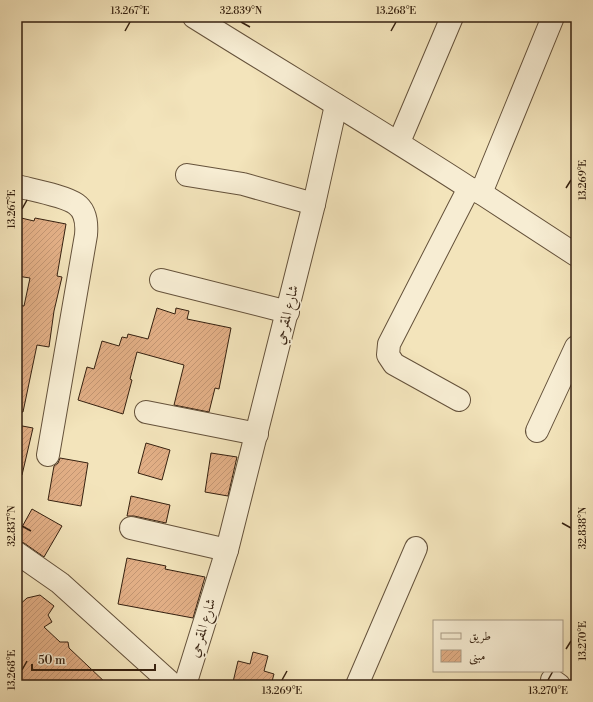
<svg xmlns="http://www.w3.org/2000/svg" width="593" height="702" font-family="'Libre Bodoni',Amiri,serif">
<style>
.building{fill:url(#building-hatch);stroke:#362110}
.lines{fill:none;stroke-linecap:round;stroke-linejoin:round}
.minor-casing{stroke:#65523b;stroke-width:24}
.minor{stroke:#f7edd3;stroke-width:22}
.ticks{fill:none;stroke:#362110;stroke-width:1.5}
.labels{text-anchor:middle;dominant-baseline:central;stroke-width:3.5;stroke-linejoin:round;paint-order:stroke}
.street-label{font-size:14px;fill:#362110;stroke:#f7edd3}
.neatline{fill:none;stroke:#362110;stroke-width:1.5}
.ticks-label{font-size:10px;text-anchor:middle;fill:#362110}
</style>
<defs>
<pattern id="building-hatch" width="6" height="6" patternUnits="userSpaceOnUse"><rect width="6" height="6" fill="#e1ae85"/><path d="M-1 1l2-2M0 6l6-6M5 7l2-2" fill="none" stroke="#c29572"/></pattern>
</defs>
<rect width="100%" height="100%" fill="#f3e4bb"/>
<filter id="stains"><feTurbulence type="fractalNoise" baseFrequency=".005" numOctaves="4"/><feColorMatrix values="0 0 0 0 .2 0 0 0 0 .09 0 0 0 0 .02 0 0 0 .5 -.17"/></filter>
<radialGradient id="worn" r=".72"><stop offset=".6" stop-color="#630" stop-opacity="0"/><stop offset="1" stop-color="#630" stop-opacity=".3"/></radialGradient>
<g class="building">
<polygon points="17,217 34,221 35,218 66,224 57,276 62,277 54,311 49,347 37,345 23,412 17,412 17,305 24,306 30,278 17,276"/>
<polygon points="157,308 175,314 176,308 189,311 187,319 231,328 219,389 215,388 209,412 174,405 184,365 137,352 130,379 132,380 123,414 78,400 87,367 94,369 102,341 119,346 122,337 127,338 128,334 148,339"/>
<polygon points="17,425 33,428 22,475 17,474"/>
<polygon points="146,443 170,450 162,480 138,473"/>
<polygon points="211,453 237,457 228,496 205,492"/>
<polygon points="60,458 88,463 81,506 48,500 54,466 58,463"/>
<polygon points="131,496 170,505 166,523 134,516 127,516"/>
<polygon points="32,509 62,526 44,557 24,543 17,541 17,536"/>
<polygon points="127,558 166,566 165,569 205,577 193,618 118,604"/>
<polygon points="40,595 54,606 48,615 52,622 44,627 60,642 68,642 69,648 108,685 17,685 17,607 27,598"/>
<polygon points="253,652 268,656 264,671 274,674 271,685 235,685 235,683 233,682 238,661 250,664"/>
</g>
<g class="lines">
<g class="minor-casing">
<g id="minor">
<path d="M194,17C285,74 378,129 469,188L481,193L576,255"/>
<polyline points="399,142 452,17"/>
<polyline points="187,175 243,184 314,204"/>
<path d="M17,186C32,190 65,196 76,204C86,211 87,224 86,235L48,455"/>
<polyline points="481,193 553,17"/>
<polyline points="161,280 288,312"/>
<polyline points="459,400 394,364 388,355 389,344 469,188"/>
<polyline points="146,412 257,434"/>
<polyline points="537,431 576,347"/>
<polyline points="131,528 227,550"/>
<polyline points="17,553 60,583 173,685"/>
<polyline points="552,680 559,685"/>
<polyline points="185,685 227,550 314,204 336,105"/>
<polyline points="357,685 416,548"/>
</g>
</g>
<use href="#minor" class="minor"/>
</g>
<path class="ticks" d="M241,22L250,27M125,31L130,22M391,31L396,22M566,188L571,180M22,209L27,200M562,523L571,528M22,526L31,531M566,649L571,641M22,670L27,661M282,680L287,671M548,680L553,671"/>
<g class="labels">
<g class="street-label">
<text transform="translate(287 315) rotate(-76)">شارع المقرحي</text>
<text transform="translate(203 628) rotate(-73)">شارع المقرحي</text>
</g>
</g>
<rect width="593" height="702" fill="none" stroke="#f3e4bb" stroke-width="44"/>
<rect x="433" y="620" width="130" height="52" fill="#f7edd3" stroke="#aa9b85"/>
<rect x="441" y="633" width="20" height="6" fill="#f7edd3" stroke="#aa9b85"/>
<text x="469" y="640" font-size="12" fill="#362110">طريق</text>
<rect x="441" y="650" width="20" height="12" fill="url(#building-hatch)" stroke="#aa9b85"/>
<text x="469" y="660" font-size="12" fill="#362110">مبنى</text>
<path d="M32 664v6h123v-6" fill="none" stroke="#362110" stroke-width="2"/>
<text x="38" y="664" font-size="12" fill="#362110" stroke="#f7edd3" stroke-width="3" paint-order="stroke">50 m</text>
<rect x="22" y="22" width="549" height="658" class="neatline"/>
<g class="ticks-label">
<text x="130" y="14">13.267°E</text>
<text x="241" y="14">32.839°N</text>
<text x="396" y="14">13.268°E</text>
<text transform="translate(582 180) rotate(-90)" y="4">13.269°E</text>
<text transform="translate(11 209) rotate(-90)" y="4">13.267°E</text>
<text transform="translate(11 526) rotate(-90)" y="4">32.837°N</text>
<text transform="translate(582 528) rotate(-90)" y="4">32.838°N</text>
<text transform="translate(582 641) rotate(-90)" y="4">13.270°E</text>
<text transform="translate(11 670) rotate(-90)" y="4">13.268°E</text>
<text x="282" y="694">13.269°E</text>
<text x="548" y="694">13.270°E</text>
</g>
<rect width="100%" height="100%" filter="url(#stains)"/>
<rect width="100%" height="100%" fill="url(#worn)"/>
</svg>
